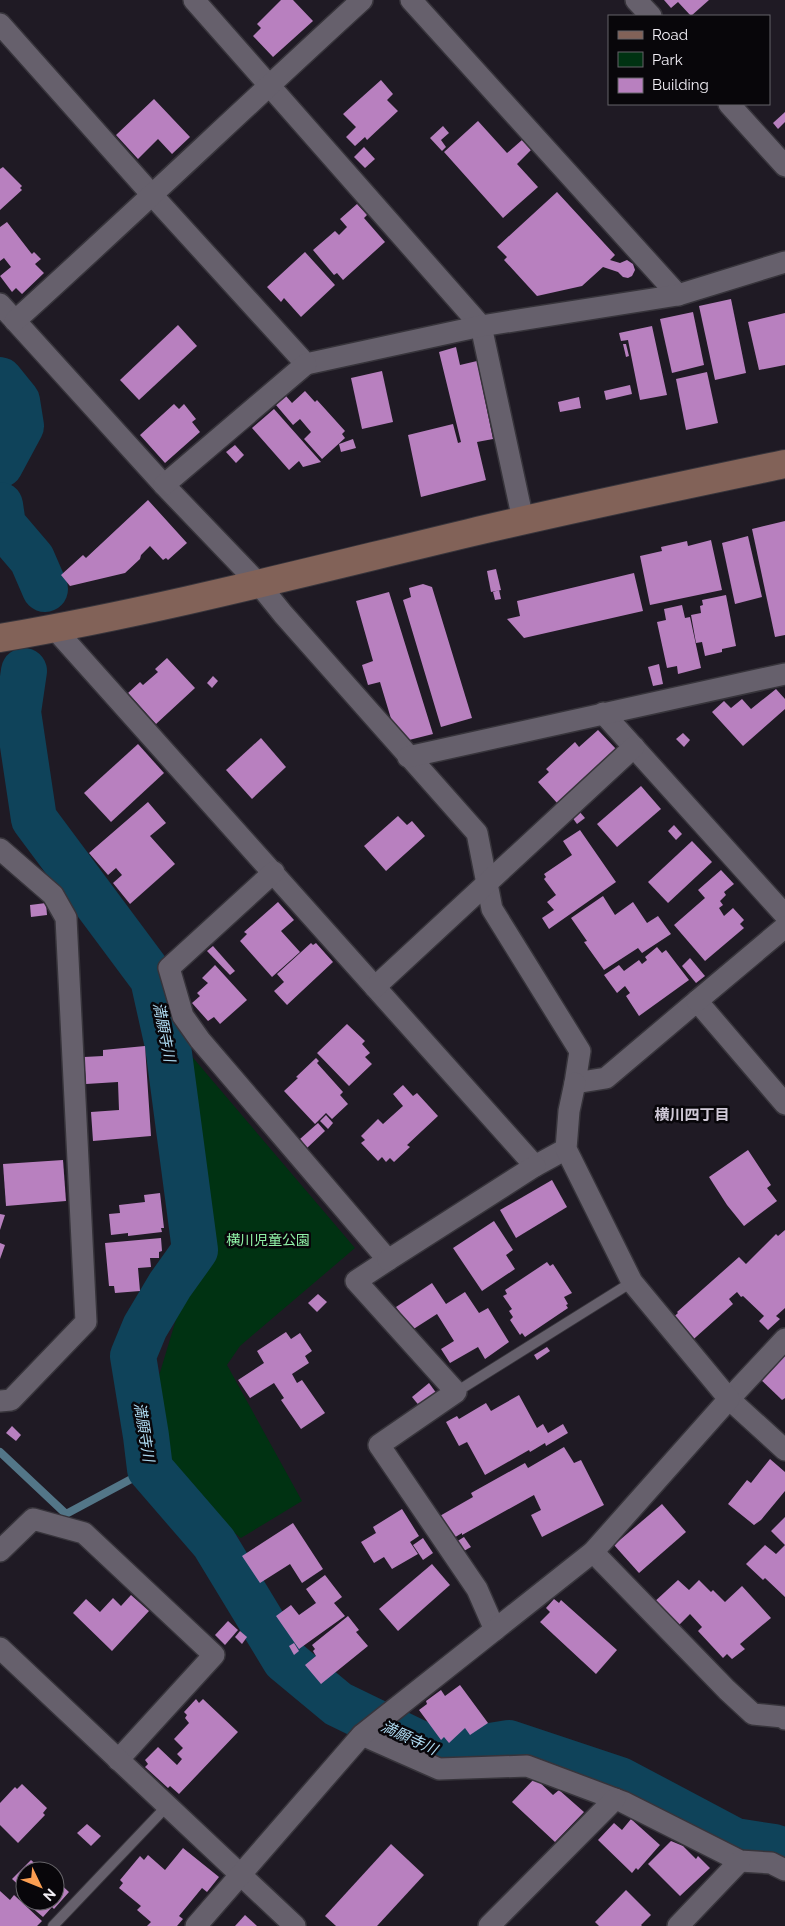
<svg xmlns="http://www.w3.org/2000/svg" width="785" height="1926" font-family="Raleway,'Noto Sans JP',sans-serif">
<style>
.green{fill:#003212}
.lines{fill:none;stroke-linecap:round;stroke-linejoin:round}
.stream{stroke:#537688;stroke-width:8}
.river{stroke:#0f435a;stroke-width:46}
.building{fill:#b880bf}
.lane-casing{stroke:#37343b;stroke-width:12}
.street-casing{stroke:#37343b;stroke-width:24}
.secondary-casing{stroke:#37343b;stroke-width:30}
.lane{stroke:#66606c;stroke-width:10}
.street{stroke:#66606c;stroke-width:21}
.secondary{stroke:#826258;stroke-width:28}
.labels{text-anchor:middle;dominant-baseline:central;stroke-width:5;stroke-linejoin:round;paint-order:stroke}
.park-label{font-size:14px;fill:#90f2a7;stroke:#08060a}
.water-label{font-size:15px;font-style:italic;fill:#aedaf1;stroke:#08060a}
.neighbourhood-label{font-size:15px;font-weight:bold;fill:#d0c9d7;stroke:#08060a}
</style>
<rect width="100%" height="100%" fill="#1f1a24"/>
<polygon class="green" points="183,1046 355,1248 240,1346 227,1365 302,1501 241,1538 174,1485 153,1434 158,1379 190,1273 207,1252"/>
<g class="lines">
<polyline class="stream" points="0,1452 66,1514 150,1469"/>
<g class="river">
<polyline points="0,380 17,401 21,426 0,465"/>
<polyline points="0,505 3,525 32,559 45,589"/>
<polyline points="24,671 18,712 34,819 153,979 168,1046 195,1250 170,1285 145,1327 133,1356 146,1436 150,1469 214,1543 285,1660 338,1704 441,1754 509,1743 620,1780 735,1841 774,1847 785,1851"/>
</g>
</g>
<g class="building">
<polygon points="281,0 293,0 313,21 273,57 253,36 261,28 257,24"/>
<polygon points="664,0 709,0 691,16 678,2 671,8"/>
<polygon points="381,80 393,94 387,100 398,111 367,140 365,137 355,146 346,137 356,127 343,114"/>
<polygon points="154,99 190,137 172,154 158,139 138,159 116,135"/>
<polygon points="785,112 785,122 778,129 773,123"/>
<polygon points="478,121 507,153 522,140 531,150 517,164 538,187 503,218 444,152"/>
<polygon points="443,126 449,133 441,140 446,147 442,151 430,138"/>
<polygon points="364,147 375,159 365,168 354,157"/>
<polygon points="3,167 22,186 20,188 22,190 0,210 0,169"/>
<polygon points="557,192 615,255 610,260 620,263 627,260 633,264 635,270 632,276 628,278 623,277 618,272 603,267 582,286 537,296 504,260 507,257 497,247"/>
<polygon points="357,204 367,215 364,218 385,242 343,280 337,273 334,275 313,250 335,231 339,235 347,227 340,219"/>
<polygon points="7,222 31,253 32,254 34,252 41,259 35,264 44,273 22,294 16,288 12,292 0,276 11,267 4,258 0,261 0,227"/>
<polygon points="305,252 335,285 301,317 284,298 281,302 267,287"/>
<polygon points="731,299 746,373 715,380 699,306"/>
<polygon points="693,312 704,365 672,373 660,319"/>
<polygon points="785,313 785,365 759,370 748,322"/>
<polygon points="178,325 197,346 139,400 120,380"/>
<polygon points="652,326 667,395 640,400 628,340 621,341 619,333"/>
<polygon points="623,344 626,344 629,356 626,357"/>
<polygon points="456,347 460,365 477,361 493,439 477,442 486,480 421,497 408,435 453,424 458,443 461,442 439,352"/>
<polygon points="382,371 393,422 362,429 351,378"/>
<polygon points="707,372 718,423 686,430 676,379"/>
<polygon points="630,385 632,394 606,400 604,391"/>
<polygon points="305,391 315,402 317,400 345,431 342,434 345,438 322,459 304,439 311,432 300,419 293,425 276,405 286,396 292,403"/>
<polygon points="579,397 581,408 560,412 558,402"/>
<polygon points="174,404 179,409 184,404 196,419 192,422 200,432 165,463 140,435"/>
<polygon points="274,409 321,462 303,467 299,461 289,470 252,428"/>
<polygon points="353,439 356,448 341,452 339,444"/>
<polygon points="235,445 244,455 236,463 226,452"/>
<polygon points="148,500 187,543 168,560 166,558 163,560 150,546 141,555 140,559 125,573 70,586 61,575 83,555 86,558"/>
<polygon points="785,521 785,635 775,637 752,529"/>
<polygon points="748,536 762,597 735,604 722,543"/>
<polygon points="711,540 722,590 650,605 640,556 662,551 661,547 687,541 688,546"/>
<polygon points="496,569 501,590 491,592 487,571"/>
<polygon points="634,573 643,611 524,638 507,619 520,616 517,601"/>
<polygon points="423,584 432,587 472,718 441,727 403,600 411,597 409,588"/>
<polygon points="499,590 501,599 495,600 493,592"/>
<polygon points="389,592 433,734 409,740 392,722 380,682 368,685 362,665 373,661 356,601"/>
<polygon points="726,595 736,646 722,649 722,652 705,656 702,642 696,643 691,615 701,613 700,606 703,605 702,600"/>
<polygon points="682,605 685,618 690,617 701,668 678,674 677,666 667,668 657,622 666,620 664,609"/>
<polygon points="167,658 195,688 156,724 128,693 140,682 143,685 158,672 155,669"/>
<polygon points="659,664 663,684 653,686 648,667"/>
<polygon points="213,676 218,681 212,688 207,683"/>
<polygon points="776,689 785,699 785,709 743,746 712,712 724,701 731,708 742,699 751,709"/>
<polygon points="598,730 617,750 558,804 538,782 549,772 546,769 575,742 579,747"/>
<polygon points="683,733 690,740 684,747 676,739"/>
<polygon points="261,738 286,767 252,799 226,770"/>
<polygon points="138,744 164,773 111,822 84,793"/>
<polygon points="641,786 661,809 617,847 597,824"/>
<polygon points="148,802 166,823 150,836 175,864 130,904 113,883 122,875 116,868 108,875 89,853"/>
<polygon points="579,811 585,818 577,824 572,817"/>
<polygon points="398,816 407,825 412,821 425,836 386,871 364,846"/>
<polygon points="674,825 682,834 676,840 668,831"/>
<polygon points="580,830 616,882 549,929 542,918 554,910 547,902 556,895 544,879 546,877 544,874 572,855 563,841"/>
<polygon points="692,841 712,862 668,903 648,882"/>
<polygon points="721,870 734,884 724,892 726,895 720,901 723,905 719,908 724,916 733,908 744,920 740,924 744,928 705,961 674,925 705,898 698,890"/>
<polygon points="603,896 615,915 633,902 647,923 658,916 671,934 642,953 638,948 604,970 584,942 587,941 571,918"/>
<polygon points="278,902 294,920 281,931 300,952 272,977 240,941 247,934 244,932"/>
<polygon points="46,903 47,915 31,917 30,905"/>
<polygon points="311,943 313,945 316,943 333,962 287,1005 274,991 284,982 277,974"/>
<polygon points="213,946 235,971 230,975 207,951"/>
<polygon points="657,947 662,953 666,950 689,980 639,1016 626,996 630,993 625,986 617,993 604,975 619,965 624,971 639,960 642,964 647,960 645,957"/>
<polygon points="690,958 705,976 696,983 682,966"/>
<polygon points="215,965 247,1000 220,1024 214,1017 208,1021 192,1003 200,996 197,993 208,983 202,978"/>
<polygon points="347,1024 365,1041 362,1044 370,1053 365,1057 372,1064 349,1086 317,1053"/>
<polygon points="145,1046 151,1136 93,1141 91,1112 119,1110 118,1082 86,1084 84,1057 103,1056 103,1050"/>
<polygon points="316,1058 319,1061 317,1063 343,1092 340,1095 348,1104 332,1119 326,1113 315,1124 284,1091 298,1078 296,1077"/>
<polygon points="403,1085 413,1096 417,1093 438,1116 407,1145 410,1147 394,1162 390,1158 386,1162 382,1157 378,1161 361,1143 365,1140 361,1136 378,1119 383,1124 403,1106 393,1094"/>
<polygon points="326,1115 333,1123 328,1129 320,1121"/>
<polygon points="318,1123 325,1131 307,1148 300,1139"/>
<polygon points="748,1150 771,1185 767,1188 777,1201 744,1226 727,1205 709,1177"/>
<polygon points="63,1160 66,1201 6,1206 3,1164"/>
<polygon points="552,1180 567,1207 516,1238 500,1210"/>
<polygon points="160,1193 164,1228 161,1228 162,1232 128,1236 128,1233 111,1235 109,1214 120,1213 119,1205 145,1202 144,1195"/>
<polygon points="0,1214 5,1215 0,1230"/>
<polygon points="494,1221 513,1250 506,1255 515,1269 482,1291 453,1248"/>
<polygon points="785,1230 785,1308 776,1316 780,1319 768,1330 759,1321 764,1316 743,1296 741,1297 737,1292 729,1299 733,1304 687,1345 668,1322 678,1313 677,1312 739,1257 746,1264 776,1234 778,1236"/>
<polygon points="161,1238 162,1251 159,1252 159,1258 150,1258 151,1267 138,1268 140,1291 115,1293 114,1286 109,1286 105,1243"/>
<polygon points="0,1243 5,1245 0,1259"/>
<polygon points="547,1262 550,1266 553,1264 572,1293 564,1297 568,1304 566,1305 568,1308 525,1337 522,1333 520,1335 510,1320 513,1317 509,1311 512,1309 503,1296 507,1294 505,1290"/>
<polygon points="432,1283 446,1304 465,1292 479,1313 488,1308 509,1342 485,1359 478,1347 450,1363 441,1349 454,1341 437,1314 412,1330 396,1307"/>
<polygon points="318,1294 327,1302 317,1312 308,1303"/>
<polygon points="286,1332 291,1339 300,1333 312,1351 305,1356 309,1363 292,1374 297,1383 302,1380 325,1413 301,1429 281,1400 284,1398 274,1383 250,1398 238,1380 264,1363 257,1351"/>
<polygon points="547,1347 550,1351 537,1360 534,1355"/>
<polygon points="785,1349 785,1398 782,1400 758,1377"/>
<polygon points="429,1383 437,1394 421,1408 412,1397"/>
<polygon points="519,1395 537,1428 543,1424 548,1433 563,1424 568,1433 546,1446 545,1443 530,1452 529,1450 485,1475 467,1442 459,1446 446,1422 457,1416 459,1419 486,1403 491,1411"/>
<polygon points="12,1426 21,1435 16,1441 6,1433"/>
<polygon points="564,1447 574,1463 581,1460 604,1505 542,1537 531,1515 541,1510 534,1495 462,1535 462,1533 452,1539 438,1517 473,1497 471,1493 525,1463 528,1468"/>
<polygon points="770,1459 785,1472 785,1491 761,1520 754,1525 728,1504 747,1480 751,1483"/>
<polygon points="662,1504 686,1532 639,1573 614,1545"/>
<polygon points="402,1509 419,1536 410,1542 418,1554 392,1569 384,1557 374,1563 361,1542 376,1533 373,1527"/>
<polygon points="785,1517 785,1597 765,1578 763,1580 746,1564 765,1545 776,1554 785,1545 771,1531"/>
<polygon points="293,1523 323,1569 302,1583 290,1564 260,1583 242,1556"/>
<polygon points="464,1537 471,1547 462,1552 456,1542"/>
<polygon points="423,1538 433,1553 423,1560 413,1545"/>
<polygon points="432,1564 450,1585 398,1631 379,1609"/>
<polygon points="325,1575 342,1597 334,1603 345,1616 299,1649 276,1616 291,1605 299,1615 316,1603 306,1589"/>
<polygon points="678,1580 689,1590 699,1580 711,1592 713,1590 725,1602 742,1586 771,1618 740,1644 745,1649 732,1659 727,1654 723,1658 698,1631 702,1627 690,1614 679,1625 682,1627 678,1631 652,1604"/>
<polygon points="131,1595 149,1611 112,1651 73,1613 86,1599 100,1612 113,1598 121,1606"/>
<polygon points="554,1599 559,1603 561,1600 617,1650 596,1674 540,1622 550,1612 546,1608"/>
<polygon points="348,1616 359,1630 356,1632 368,1646 321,1684 305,1665 316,1656 313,1651 315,1649 312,1645"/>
<polygon points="228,1621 238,1630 225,1645 215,1635"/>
<polygon points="240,1631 247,1637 242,1644 235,1637"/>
<polygon points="294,1643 299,1651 294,1655 289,1646"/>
<polygon points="460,1685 488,1723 470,1735 465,1728 449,1743 444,1737 441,1740 419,1710 427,1704 426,1701 441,1690 445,1696"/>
<polygon points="196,1699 199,1703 203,1699 238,1732 179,1794 170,1786 168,1788 145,1767 148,1764 145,1760 158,1747 177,1765 182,1759 177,1754 183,1748 174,1739 189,1723 185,1718 187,1715 184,1712"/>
<polygon points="535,1778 553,1795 559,1790 584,1812 555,1842 512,1802"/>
<polygon points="22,1784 47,1808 43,1813 45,1815 18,1843 0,1825 0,1803 15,1787 17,1789"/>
<polygon points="631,1819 660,1845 638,1870 636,1868 632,1873 598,1840 614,1823 622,1830"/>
<polygon points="87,1824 101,1836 91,1846 77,1833"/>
<polygon points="671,1841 683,1846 696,1859 698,1856 710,1868 680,1896 648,1864"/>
<polygon points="391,1844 424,1875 377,1926 336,1926 325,1916"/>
<polygon points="183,1848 219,1877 207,1892 202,1888 179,1916 183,1919 177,1926 147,1926 151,1922 137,1910 141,1906 119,1888 123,1883 120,1880 140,1856 144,1860 148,1855 165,1870"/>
<polygon points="31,1860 40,1868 41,1867 46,1871 25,1871 25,1901 55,1901 55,1879 69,1892 54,1909 52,1907 43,1917 17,1895 23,1889 12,1879"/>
<polygon points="626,1890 651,1915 641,1925 642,1926 599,1926 595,1922"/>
<polygon points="0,1891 10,1900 14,1895 42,1921 37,1926 0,1926"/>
<polygon points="245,1915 257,1926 235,1926"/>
</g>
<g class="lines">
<g class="lane-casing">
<g id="lane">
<polyline points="456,1392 632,1282"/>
<polyline points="53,1926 167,1806"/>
</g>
</g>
<g class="street-casing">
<g id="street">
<polyline points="194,0 481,326 523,520"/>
<polyline points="411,0 678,295"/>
<polyline points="636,0 651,16"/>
<polyline points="0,24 153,196 306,364 481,326 678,295 785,262"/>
<polyline points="729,104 785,166"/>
<polyline points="0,304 164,485 258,583 283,614 477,833 492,909 580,1051 575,1083 606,1078 697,1001 785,1104"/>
<path d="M15,321C132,215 246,106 362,0"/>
<polyline points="164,485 306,364"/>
<polyline points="54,628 535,1166 566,1149"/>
<polyline points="603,713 785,915"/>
<polyline points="408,757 785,674"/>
<polyline points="0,849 53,895 66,918 86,1322 11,1400 0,1401"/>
<polyline points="274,872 169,968 183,1016 200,1040 388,1260 356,1281 456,1392 379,1445 477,1589 495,1630"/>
<polyline points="375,987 634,747"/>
<polyline points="697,1001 785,927"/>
<polyline points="388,1260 535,1166"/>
<polyline points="785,1339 729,1399 785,1450"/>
<polyline points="0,1551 33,1519 84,1533 214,1655 118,1760"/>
<polyline points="593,1552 727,1690 753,1714 783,1717 785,1719"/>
<polyline points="0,1648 295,1926"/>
<polyline points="362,1735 439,1769 527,1766 623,1802 740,1861 771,1863 785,1870"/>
<polyline points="196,1926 362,1735 593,1552 729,1399 632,1282 566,1149 569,1111 575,1083"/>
<polyline points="489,1926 615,1799"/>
<polyline points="678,1926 740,1861"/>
</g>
</g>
<g class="secondary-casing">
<path id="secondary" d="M0,638C158,611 314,570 469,533C574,508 680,486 785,464"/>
</g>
<use href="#lane" class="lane"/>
<use href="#street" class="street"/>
<use href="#secondary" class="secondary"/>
</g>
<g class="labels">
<g class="park-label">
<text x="268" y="1240">横川児童公園</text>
</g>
<g class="water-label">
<text transform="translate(164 1032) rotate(79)">満願寺川</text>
<text transform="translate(144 1432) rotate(81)">満願寺川</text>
<text transform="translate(409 1738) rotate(25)">満願寺川</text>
</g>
<g class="neighbourhood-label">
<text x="692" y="1115">横川四丁目</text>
</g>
</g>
<rect x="608" y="15" width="162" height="90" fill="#08060a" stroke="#656368"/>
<rect x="618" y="31" width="25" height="8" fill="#826258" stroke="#656368"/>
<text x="652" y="40" font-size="15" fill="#f1eef5">Road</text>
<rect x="618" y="52" width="25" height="15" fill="#003212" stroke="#656368"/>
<text x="652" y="65" font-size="15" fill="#f1eef5">Park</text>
<rect x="618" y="78" width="25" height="15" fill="#b880bf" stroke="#656368"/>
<text x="652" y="90" font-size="15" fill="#f1eef5">Building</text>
<g transform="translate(40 1886) rotate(133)"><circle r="24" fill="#08060a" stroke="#656368"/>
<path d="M0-4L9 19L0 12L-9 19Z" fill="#fb9e52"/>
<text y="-8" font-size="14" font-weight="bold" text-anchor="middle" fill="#f1eef5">N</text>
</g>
</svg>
